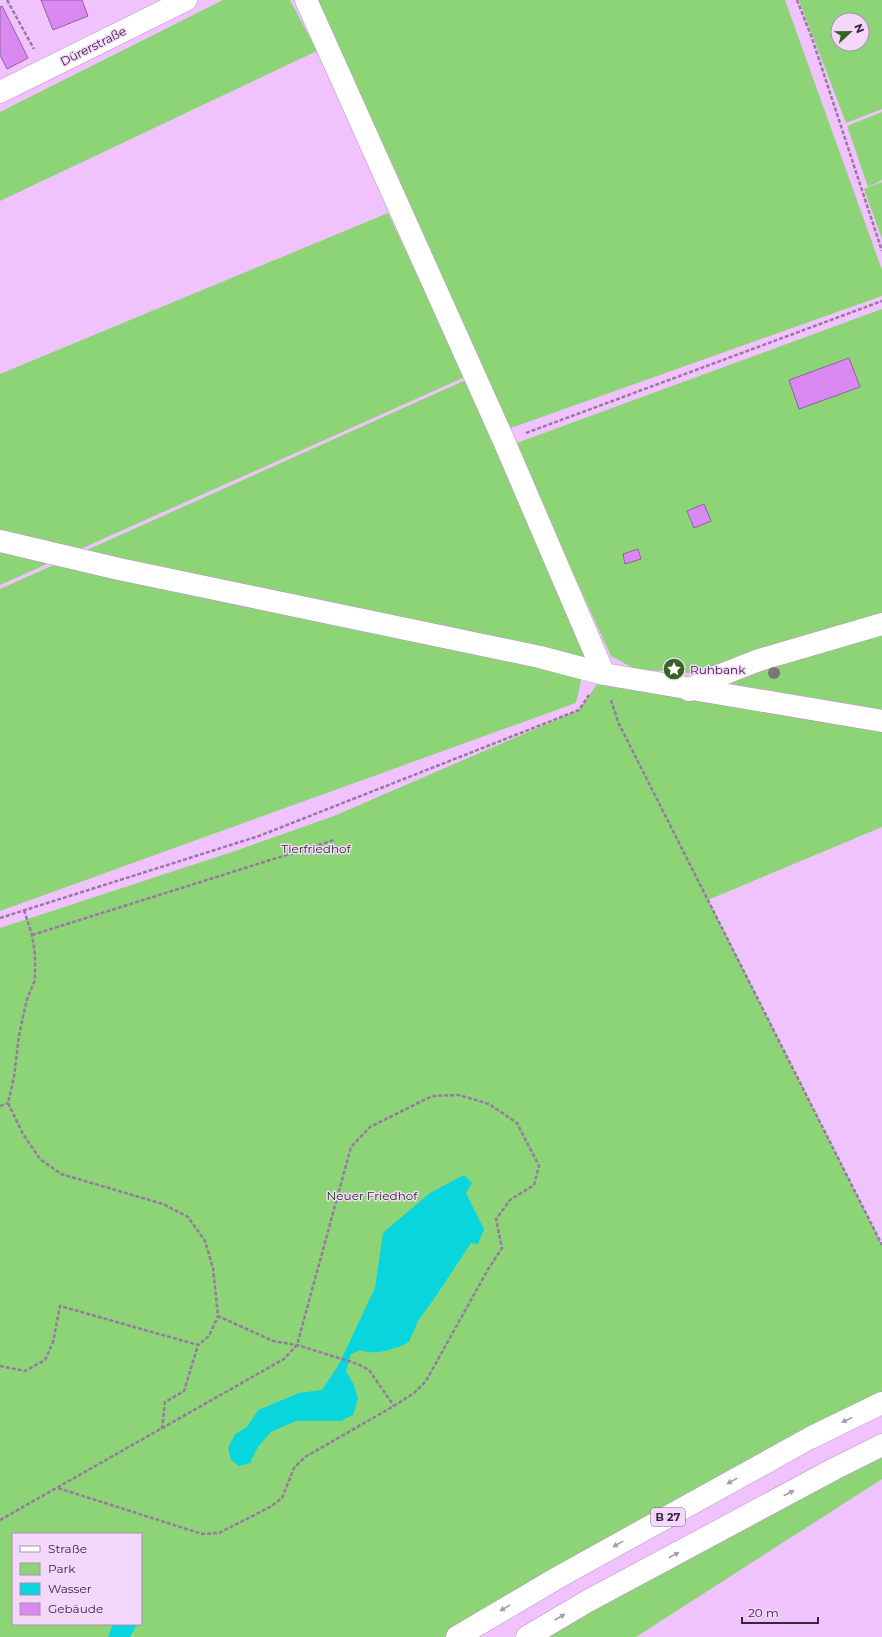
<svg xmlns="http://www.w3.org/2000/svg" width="882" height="1637" font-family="Montserrat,sans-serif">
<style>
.green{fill:#8dd477;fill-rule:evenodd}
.water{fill:#09d6dc}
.building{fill:#db89f2;stroke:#8d6499}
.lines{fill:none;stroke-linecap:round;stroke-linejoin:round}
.minor-casing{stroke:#bc91c8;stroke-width:23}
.highway-casing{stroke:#bc91c8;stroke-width:23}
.path{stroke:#9978a2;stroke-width:2.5;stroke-dasharray:4 2;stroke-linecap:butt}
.minor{stroke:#fff;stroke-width:22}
.highway{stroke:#fff;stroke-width:22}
.tree{fill:#797578}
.oneway{fill:#a59da8}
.labels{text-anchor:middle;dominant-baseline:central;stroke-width:3;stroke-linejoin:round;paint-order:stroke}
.shield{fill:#f4d8fb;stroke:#705b76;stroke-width:1}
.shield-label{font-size:11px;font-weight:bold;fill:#38263d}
.street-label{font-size:12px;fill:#38263d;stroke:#f4d8fb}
.poi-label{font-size:12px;fill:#38263d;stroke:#f4d8fb;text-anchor:start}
.park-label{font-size:12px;fill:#16360a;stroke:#f4d8fb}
</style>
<rect width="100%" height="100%" fill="#f1c3fe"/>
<g class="green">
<polygon points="223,0 290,0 317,51 0,201 0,112"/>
<polygon points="314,0 785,0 882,270 882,296 508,429"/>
<path d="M799,0H882V109L846,123ZM838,20H862V44H838Z"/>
<polygon points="882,112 882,180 868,187 847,126"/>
<polygon points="882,182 882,239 864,189"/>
<polygon points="388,213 465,377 0,585 0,374"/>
<polygon points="882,309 882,616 869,622 689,673 635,669 611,656 514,444"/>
<polygon points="468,379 587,654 576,703 0,911 0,589"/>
<path d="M882,624V827L708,900L882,1245V1403L457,1637H0V928L235,851L334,816L579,710L604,674L689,690ZM13,1534H141V1624H13Z"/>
<polygon points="882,1445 882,1479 636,1637 527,1637"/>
</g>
<g class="water">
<path d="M464,1175L472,1183L466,1193L484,1229L478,1244L471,1243L434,1299L418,1321L409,1342C396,1349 374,1356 360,1350L351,1354L346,1371L354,1385L358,1399L353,1415L341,1421H296L271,1432L258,1447L250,1463L239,1466L231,1460L228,1448L235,1434L247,1427L258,1410L299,1393L322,1390L338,1366L375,1288L383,1233L430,1193Z"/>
<polygon points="113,1624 137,1624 130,1637 108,1637"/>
</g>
<g class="building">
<polygon points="41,0 82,0 88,16 53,30"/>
<polygon points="2,6 28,58 7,69 0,55 0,7"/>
<polygon points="849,358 860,387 799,409 789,380"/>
<polygon points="704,504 711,521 694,528 687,511"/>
<polygon points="638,549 641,559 625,564 623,554"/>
</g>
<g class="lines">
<g class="minor-casing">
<g id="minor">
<polyline points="306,0 504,441 604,674"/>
<polyline points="0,92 186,0"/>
<polyline points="0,541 119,569 540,657 604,674 882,721"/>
<polyline points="689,690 718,676 759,660 882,624"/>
</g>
</g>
<g class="highway-casing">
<g id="highway">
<polyline points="457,1637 557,1578 810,1438 882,1403"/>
<polyline points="527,1637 586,1602 834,1469 882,1445"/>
</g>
</g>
<g class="path">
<polyline points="7,0 34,49"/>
<polyline points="797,0 812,38 882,251"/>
<polyline points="526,433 882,301"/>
<polyline points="611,700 618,722 882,1245"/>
<polyline points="24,910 32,935 35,954 35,980 27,999 19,1035 14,1077 8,1103 23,1134 40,1159 61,1174 163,1204 188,1217 205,1241 213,1268 218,1316 273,1341 297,1345 358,1364 369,1370 394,1406"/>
<polyline points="0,918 259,836 579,710 589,695"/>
<polyline points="32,935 334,840"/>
<polyline points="0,1106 8,1103"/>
<polyline points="0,1366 25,1371 45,1360 53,1342 60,1306 198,1345 209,1336 218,1316"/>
<polyline points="162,1429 165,1402 184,1391 198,1345"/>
<polyline points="0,1520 284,1359 297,1345 351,1147 370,1127 432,1096 459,1095 489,1104 517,1123 539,1166 534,1185 510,1200 496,1219 502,1248 487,1271 426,1381 414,1393 394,1406 305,1457 294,1468 282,1498 270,1507 219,1533 202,1534 58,1488"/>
</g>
<use href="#minor" class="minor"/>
<use href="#highway" class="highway"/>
</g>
<circle class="tree" cx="774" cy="673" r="6"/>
<defs><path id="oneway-solid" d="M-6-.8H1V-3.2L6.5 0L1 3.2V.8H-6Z"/></defs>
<g class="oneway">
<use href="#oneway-solid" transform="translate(847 1420) rotate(154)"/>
<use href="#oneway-solid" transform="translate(732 1481) rotate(151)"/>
<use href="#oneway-solid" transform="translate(789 1493) rotate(-28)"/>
<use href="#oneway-solid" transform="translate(618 1544) rotate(151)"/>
<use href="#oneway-solid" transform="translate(674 1555) rotate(-28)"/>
<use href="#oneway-solid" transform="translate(505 1608) rotate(150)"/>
<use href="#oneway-solid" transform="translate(560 1617) rotate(-30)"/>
</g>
<defs>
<g id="sight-disc" transform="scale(1.15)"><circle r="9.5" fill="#346424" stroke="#f4d8fb"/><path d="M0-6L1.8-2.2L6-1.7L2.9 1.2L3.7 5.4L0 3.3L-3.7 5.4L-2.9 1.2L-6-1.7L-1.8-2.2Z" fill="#fff"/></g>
</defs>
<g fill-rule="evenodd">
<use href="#sight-disc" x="674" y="669"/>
</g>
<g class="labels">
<rect class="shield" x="651" y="1508" width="34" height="18" rx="3"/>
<g class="shield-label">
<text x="668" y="1517">B 27</text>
</g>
<g class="street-label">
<text transform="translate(93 46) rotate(-27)">Dürerstraße</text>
</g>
<g class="poi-label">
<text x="690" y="669">Ruhbank</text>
</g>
<g class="park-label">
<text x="316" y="848">Tierfriedhof</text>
<text x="372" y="1195">Neuer Friedhof</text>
</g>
</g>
<rect x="12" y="1533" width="130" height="92" fill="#f4d8fb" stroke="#a991af"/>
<rect x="20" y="1546" width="20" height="6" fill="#ffffff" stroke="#a991af"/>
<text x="48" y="1553" font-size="12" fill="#38263d">Straße</text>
<rect x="20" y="1563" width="20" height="12" fill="#8dd477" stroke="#a991af"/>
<text x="48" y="1573" font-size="12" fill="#38263d">Park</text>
<rect x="20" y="1583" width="20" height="12" fill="#09d6dc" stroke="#a991af"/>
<text x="48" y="1593" font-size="12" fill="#38263d">Wasser</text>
<rect x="20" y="1603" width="20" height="12" fill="#db89f2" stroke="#a991af"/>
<text x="48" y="1613" font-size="12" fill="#38263d">Gebäude</text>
<g transform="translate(850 32) rotate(68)"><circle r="19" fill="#f4d8fb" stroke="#a991af"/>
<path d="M0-3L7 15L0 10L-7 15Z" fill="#346424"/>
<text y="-6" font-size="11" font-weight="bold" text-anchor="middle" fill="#38263d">N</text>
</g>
<path d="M742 1617v6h76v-6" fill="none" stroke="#38263d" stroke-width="2"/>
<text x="748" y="1617" font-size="12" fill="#38263d" stroke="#f4d8fb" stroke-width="3" paint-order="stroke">20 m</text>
</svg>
